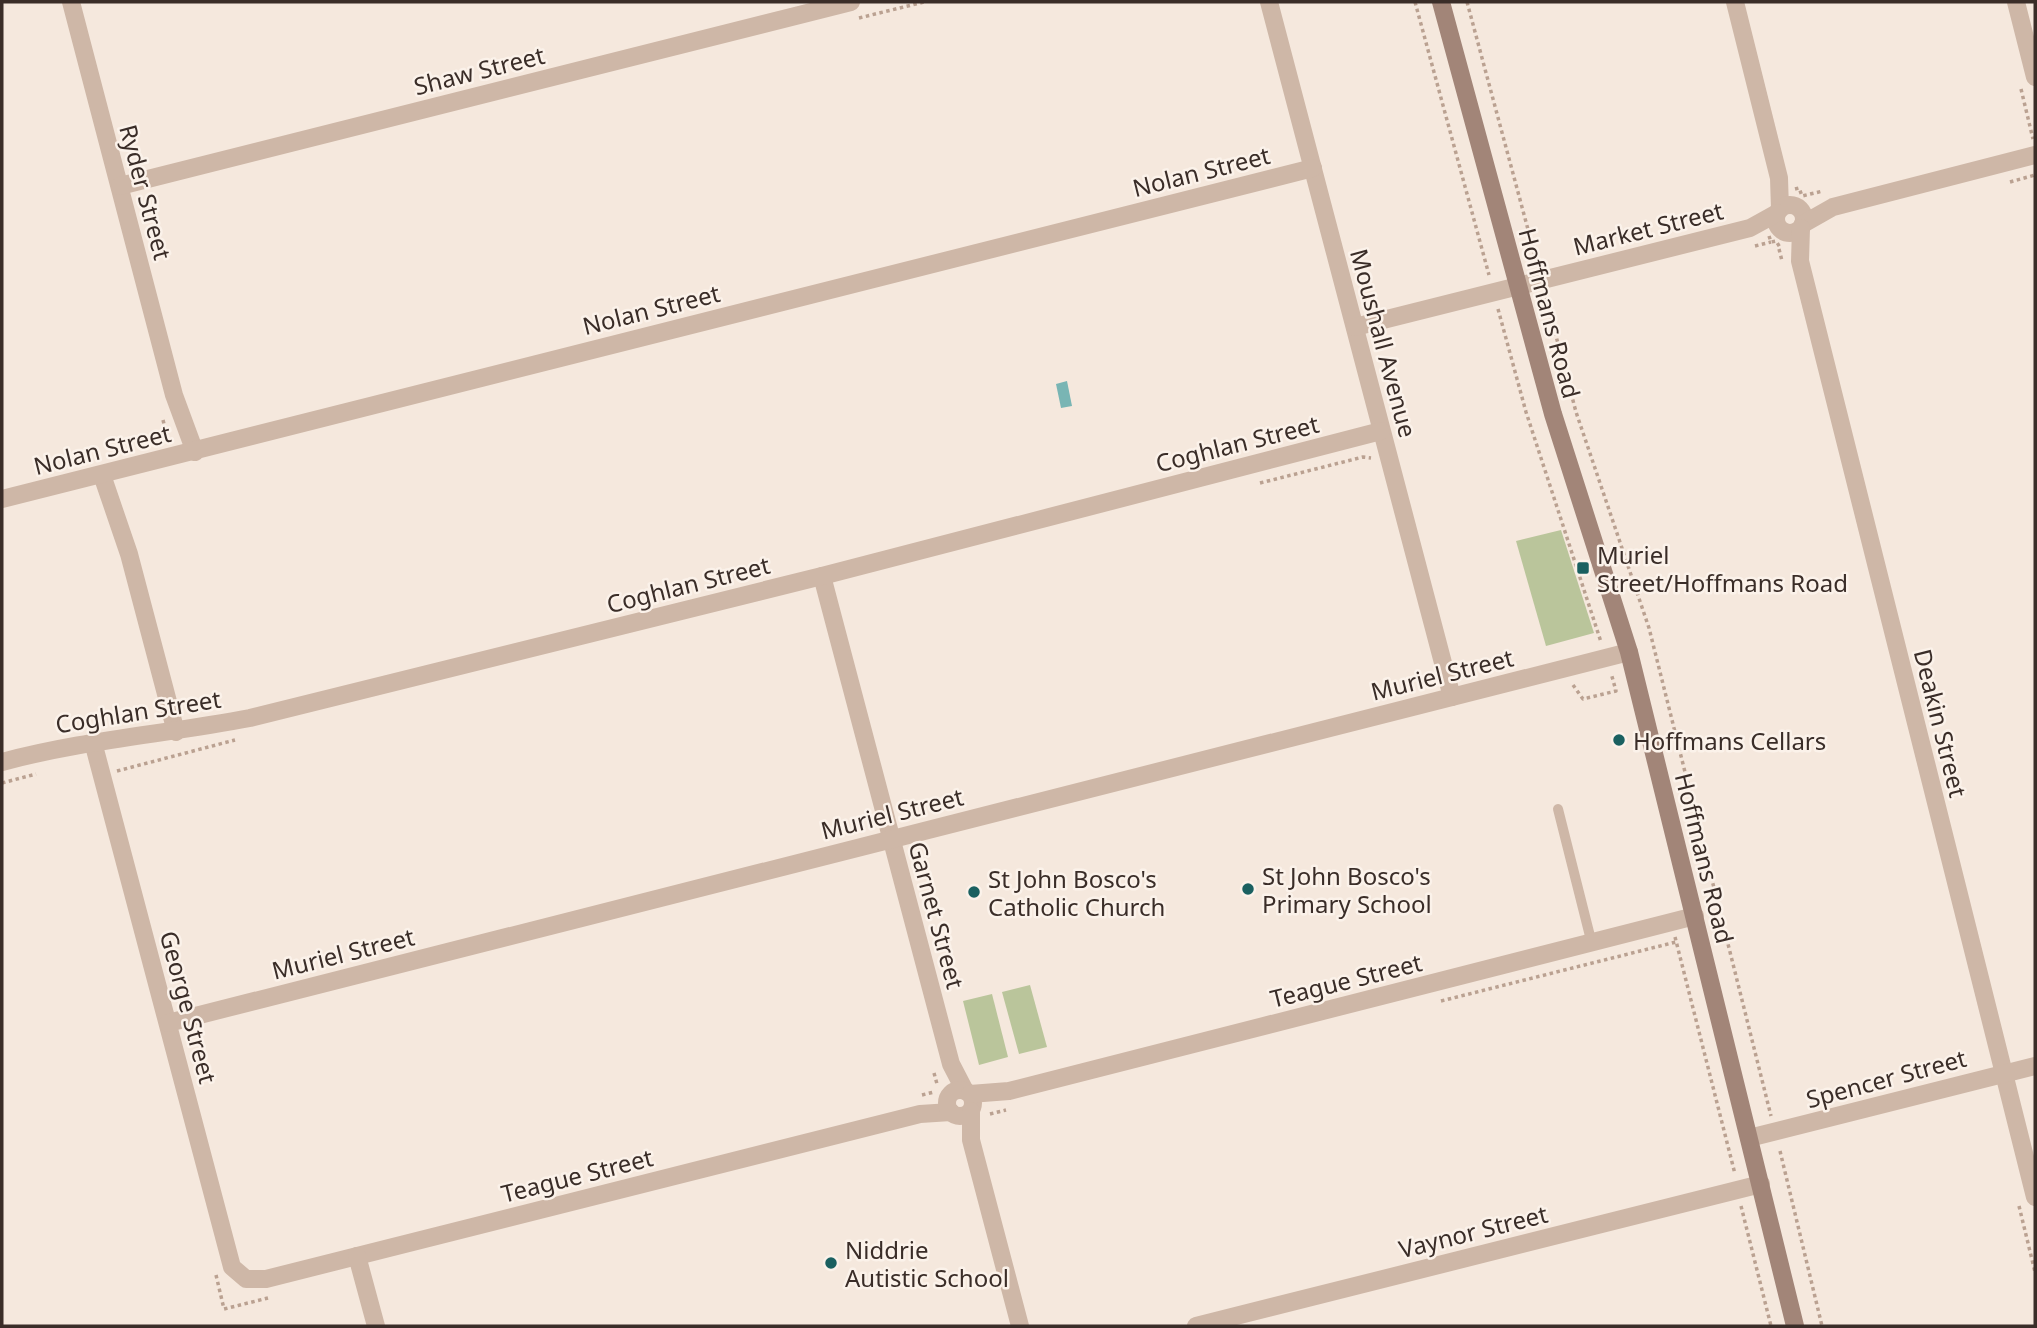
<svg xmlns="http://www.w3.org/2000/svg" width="2037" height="1328" font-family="'Noto Sans',sans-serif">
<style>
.green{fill:#bac59b}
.water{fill:#79b5b4}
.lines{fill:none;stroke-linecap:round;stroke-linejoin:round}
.path{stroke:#baa191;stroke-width:3.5;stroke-dasharray:3.5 3.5;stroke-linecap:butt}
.lane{stroke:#ceb7a7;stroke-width:10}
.street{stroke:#ceb7a7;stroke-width:18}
.secondary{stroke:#a28578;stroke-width:18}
.poi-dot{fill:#1a6060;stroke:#fbf2ea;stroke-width:2.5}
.labels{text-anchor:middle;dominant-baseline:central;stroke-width:5;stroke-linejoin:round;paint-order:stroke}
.street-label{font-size:24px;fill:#3a2d28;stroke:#fbf2ea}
.poi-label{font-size:24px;fill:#3a2d28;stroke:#fbf2ea;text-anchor:start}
</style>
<rect width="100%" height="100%" fill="#f5e8dd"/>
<g class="green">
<polygon points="1561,530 1594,633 1546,646 1516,541"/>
<polygon points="1030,985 1047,1047 1019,1054 1002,992"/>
<polygon points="992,994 1008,1057 979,1065 963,1001"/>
</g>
<polygon class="water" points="1067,381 1072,406 1061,408 1056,384"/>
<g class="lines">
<g class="path">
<polyline points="1415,2 1489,275"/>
<polyline points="1467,2 1537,263 1540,263"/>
<polyline points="859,18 924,2"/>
<polyline points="2021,89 2033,139"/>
<polyline points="2010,182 2035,175"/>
<polyline points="1795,189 1799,188 1802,196 1823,191"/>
<polyline points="1769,236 1771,242 1776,241 1781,249"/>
<polyline points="1755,246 1771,242"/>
<polyline points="1779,249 1782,261"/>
<polyline points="1546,298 1576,412 1649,628 1771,1116"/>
<polyline points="1498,309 1526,412 1601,642"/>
<polyline points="163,420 168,440"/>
<polyline points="1260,483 1363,457 1371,458"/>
<polyline points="1573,685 1583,699 1616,691 1611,673"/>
<polyline points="117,771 235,740"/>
<polyline points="2,783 36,774"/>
<polyline points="1675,937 1735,1174"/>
<polyline points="1441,1001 1676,942"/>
<polyline points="934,1073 937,1084"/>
<polyline points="922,1095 934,1092"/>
<polyline points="990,1114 1006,1110"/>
<polyline points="1780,1151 1822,1326"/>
<polyline points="1741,1206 1771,1326"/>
<polyline points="2019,1206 2035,1272"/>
<polyline points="216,1275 224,1309 268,1298"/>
</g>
<polyline class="lane" points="1558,809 1592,944"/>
<g class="street">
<polyline points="71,2 174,395 195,452"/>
<polyline points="1269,2 1452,697"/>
<polyline points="1735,2 1779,178 1780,209"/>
<polyline points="2016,2 2035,77"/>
<polyline points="120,186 851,2"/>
<circle cx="1790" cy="219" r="14"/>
<polyline points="1803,224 1833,207 2035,155"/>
<polyline points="1801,228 1800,261 2035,1197"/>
<polyline points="1355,327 1750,228 1777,213"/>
<polyline points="102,475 129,554 176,732"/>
<polyline points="2,499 1313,168"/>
<polyline points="822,576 951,1064 965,1091"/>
<polyline points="93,742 232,1267 246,1279 266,1279 920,1114 951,1112"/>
<path d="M2,762C83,740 167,734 250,718L822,576L1381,431"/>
<polyline points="168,1023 1629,652"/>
<circle cx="960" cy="1103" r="13"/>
<polyline points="970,1094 1009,1091 1695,916"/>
<polyline points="971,1111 971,1140 1020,1326"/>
<polyline points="1749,1138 2035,1066"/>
<polyline points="357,1256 376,1326"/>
<polyline points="1196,1326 1761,1184"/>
</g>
<polyline class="secondary" points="1441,2 1553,414 1629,652 1795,1326"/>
</g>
<g class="poi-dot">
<rect x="1576" y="561" width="14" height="14" rx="3.5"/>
<circle cx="1619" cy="740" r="7"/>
<circle cx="1248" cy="889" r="7"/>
<circle cx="974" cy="892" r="7"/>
<circle cx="831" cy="1263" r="7"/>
</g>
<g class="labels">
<g class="street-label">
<text transform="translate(479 70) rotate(-14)">Shaw Street</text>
<text transform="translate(1201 171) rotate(-14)">Nolan Street</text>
<text transform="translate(146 192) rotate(75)">Ryder Street</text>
<text transform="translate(1648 228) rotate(-14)">Market Street</text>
<text transform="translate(651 309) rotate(-14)">Nolan Street</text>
<text transform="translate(1550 313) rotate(75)">Hoffmans Road</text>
<text transform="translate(1384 343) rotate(75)">Moushall Avenue</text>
<text transform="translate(1237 443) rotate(-14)">Coghlan Street</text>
<text transform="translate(102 449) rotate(-14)">Nolan Street</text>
<text transform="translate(688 584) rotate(-14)">Coghlan Street</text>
<text transform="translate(1442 674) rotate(-14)">Muriel Street</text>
<text transform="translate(138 711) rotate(-9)">Coghlan Street</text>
<text transform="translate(1941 723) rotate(76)">Deakin Street</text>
<text transform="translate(892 813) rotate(-14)">Muriel Street</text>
<text transform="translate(1705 858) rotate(76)">Hoffmans Road</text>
<text transform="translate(937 915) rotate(75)">Garnet Street</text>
<text transform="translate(343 953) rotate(-14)">Muriel Street</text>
<text transform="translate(1346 980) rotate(-14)">Teague Street</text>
<text transform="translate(189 1007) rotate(75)">George Street</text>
<text transform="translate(1886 1078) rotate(-15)">Spencer Street</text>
<text transform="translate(577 1175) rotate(-14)">Teague Street</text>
<text transform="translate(1473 1231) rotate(-14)">Vaynor Street</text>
</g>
<g class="poi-label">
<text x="1597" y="554">Muriel<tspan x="1597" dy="28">Street/Hoffmans Road</tspan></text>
<text x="1633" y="740">Hoffmans Cellars</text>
<text x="1262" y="875">St John Bosco's<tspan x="1262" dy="28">Primary School</tspan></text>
<text x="988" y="878">St John Bosco's<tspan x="988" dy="28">Catholic Church</tspan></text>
<text x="845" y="1249">Niddrie<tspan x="845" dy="28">Autistic School</tspan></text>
</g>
</g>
<rect width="2037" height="1328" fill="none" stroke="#3a2d28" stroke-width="7"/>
</svg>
